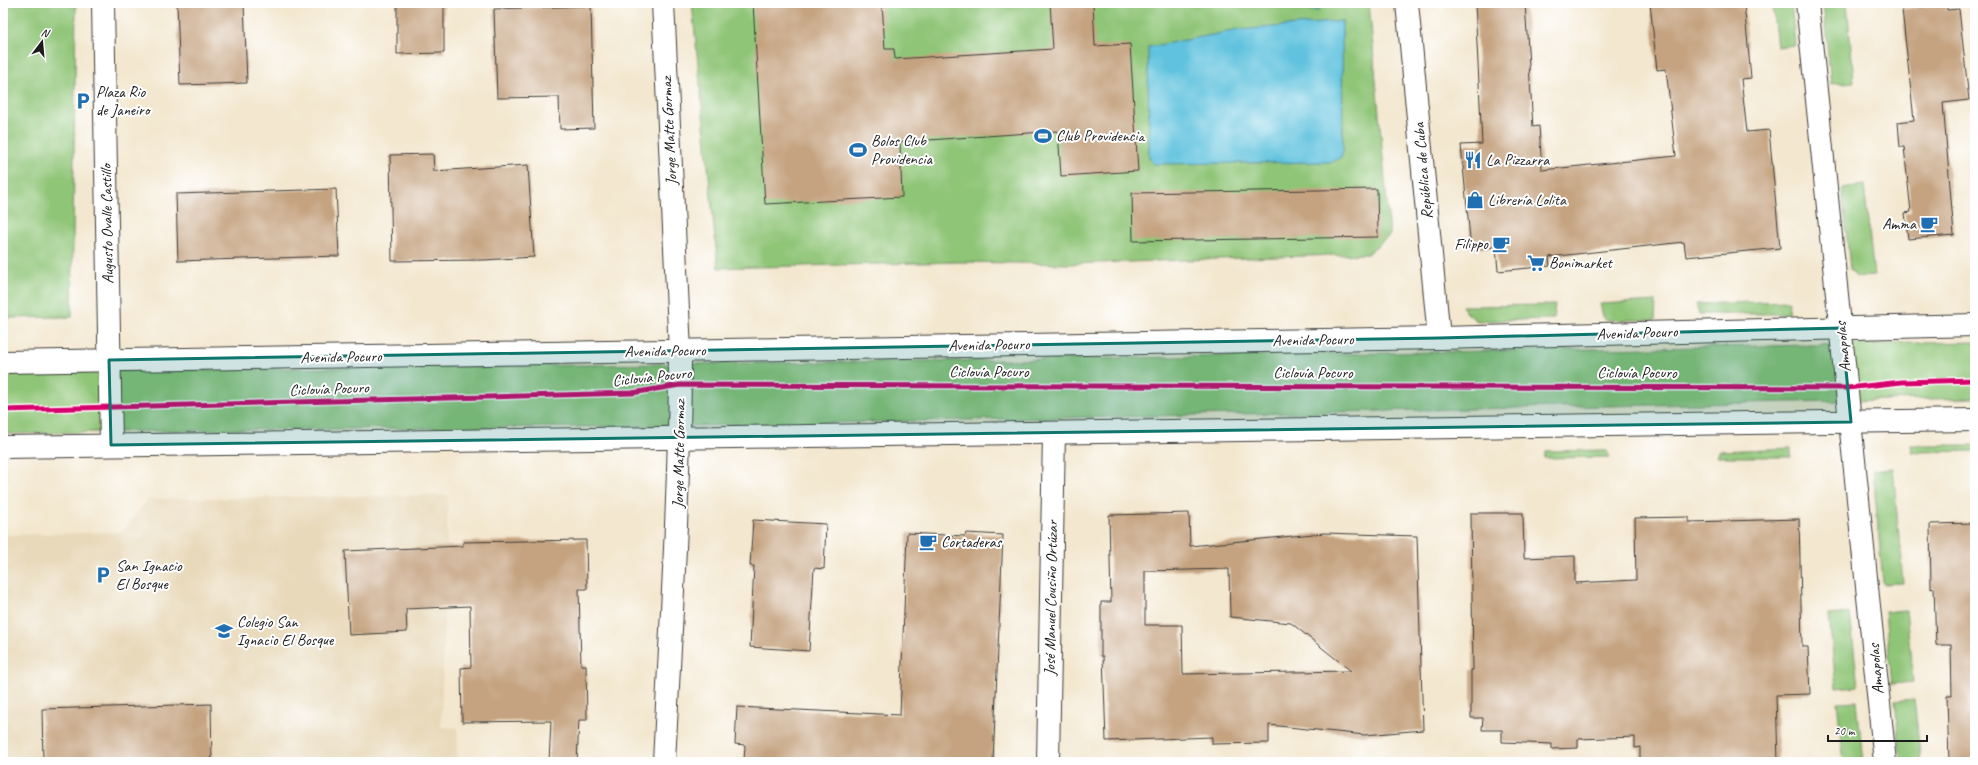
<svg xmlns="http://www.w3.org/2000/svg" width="1978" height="765" font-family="Caveat,sans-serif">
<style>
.built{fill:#e8d9ba}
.green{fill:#8fc577;stroke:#56704a}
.water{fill:#60c2de;stroke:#3e6f7d}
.building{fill:#c5a380;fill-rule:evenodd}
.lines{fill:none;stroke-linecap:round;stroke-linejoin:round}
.minor-casing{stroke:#3c3a37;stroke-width:24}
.tertiary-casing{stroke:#3c3a37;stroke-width:24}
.secondary-casing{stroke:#3c3a37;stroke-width:24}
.minor{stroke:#fff;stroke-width:22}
.tertiary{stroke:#fff;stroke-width:22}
.secondary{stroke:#fff;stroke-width:22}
.cycleway-casing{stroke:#fff;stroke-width:8}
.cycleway{stroke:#d6006c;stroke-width:5}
.marked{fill:#0f766e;fill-opacity:0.2;stroke:#0f766e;stroke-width:3;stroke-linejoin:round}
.labels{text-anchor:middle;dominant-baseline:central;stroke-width:4;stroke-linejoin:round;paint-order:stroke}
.poi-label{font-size:16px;fill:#1c1c1c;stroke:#fff;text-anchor:start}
.street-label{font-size:16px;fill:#1c1c1c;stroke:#fff}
</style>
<rect width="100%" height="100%" fill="#fff"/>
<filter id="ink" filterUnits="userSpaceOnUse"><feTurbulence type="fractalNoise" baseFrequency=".025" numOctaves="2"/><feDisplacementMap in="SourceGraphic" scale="8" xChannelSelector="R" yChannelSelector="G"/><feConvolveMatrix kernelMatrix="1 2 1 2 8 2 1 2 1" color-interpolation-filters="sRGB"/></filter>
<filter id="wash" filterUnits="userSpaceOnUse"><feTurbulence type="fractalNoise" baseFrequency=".012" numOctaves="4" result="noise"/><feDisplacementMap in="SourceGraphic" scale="16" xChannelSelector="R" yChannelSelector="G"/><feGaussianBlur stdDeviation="0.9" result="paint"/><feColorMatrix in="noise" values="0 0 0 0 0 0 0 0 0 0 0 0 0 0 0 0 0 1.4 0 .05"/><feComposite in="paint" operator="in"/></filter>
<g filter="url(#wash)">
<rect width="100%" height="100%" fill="#f3e7cf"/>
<polygon class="built" points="448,495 441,727 458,728 457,762 3,762 3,535 122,532 148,499"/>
<g class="green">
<polygon points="3,3 76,3 72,317 3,318"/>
<polygon points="692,3 1369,3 1390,235 1367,254 1068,264 960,262 718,268"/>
<polygon points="1772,3 1791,3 1795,45 1777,47"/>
<polygon points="1823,3 1847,3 1854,82 1831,84"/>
<polygon points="1864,185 1874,276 1856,277 1850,269 1842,188"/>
<polygon points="1656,301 1655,320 1604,320 1600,304"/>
<polygon points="1789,301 1788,314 1699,314 1696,304"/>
<polygon points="1555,305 1553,319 1477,321 1467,313 1462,306"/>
<polygon points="1975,342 1975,398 688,426 210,430 3,434 3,372 1013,360"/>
<polygon points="1911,445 1975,445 1975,451 1912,452"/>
<polygon points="1791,448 1791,457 1717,457 1719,451"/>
<polygon points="1605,450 1610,457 1544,458 1546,451"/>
<polygon points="1893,468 1903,583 1883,584 1873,470"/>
<polygon points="1906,610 1913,682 1892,684 1885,612"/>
<polygon points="1850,613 1858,686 1836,688 1829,615"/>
<polygon points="1914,699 1921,762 1901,762 1895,701"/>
<polygon points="1857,701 1863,762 1844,762 1837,702"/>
</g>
<g class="water">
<polygon points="1265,3 1317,3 1319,11 1265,5"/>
<polygon points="1342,21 1343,152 1340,158 1332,162 1153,164 1149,158 1148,47 1238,30"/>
</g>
<g id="blocks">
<g class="building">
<polygon points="177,3 244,3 247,83 180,85"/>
<polygon points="397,3 444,3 444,53 397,54"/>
<polygon points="753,3 882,3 885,49 894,49 895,59 1053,49 1050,3 1093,3 1095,46 1130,44 1138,171 1061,176 1058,131 900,142 902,197 765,204"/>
<polygon points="1475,3 1525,3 1533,127 1539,126 1542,170 1676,156 1666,69 1657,70 1650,3 1744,3 1751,78 1741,79 1747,132 1769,130 1780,248 1686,257 1684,242 1549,257 1550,266 1498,271 1496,247 1471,249 1461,145 1482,144"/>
<polygon points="1947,4 1947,10 1959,9 1969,100 1943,103 1954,235 1908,239 1905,213 1911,212 1904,147 1900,147 1898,122 1914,120 1902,9"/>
<polygon points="591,6 594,128 560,129 559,97 497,98 494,9"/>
<polygon points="433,154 434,171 528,165 534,257 484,260 392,261 390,155"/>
<polygon points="336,189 339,256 178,261 176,194"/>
<polygon points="1377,189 1378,237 1133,241 1132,193"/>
<path d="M1189,513L1190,546L1324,533L1417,536L1423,730L1365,735L1269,725V743L1212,744V737L1106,741L1103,656H1101V602H1111L1109,515ZM1229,569L1230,617L1291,623L1351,671L1183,674L1182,625H1145V571Z"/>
<polygon points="1471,513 1523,513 1524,558 1575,556 1575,583 1636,580 1635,518 1689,517 1689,522 1799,519 1802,647 1808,647 1810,694 1776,695 1778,762 1640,762 1640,747 1635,748 1635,737 1578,739 1578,748 1552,749 1552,744 1502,742 1502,730 1482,730 1483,718 1471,718 1471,670 1473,670"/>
<polygon points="753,520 826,524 824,569 814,568 809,651 750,647 754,566 750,566"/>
<polygon points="1975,523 1975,762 1949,762 1947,696 1952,696 1951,645 1936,645 1934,588 1931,589 1930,524"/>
<polygon points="907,533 965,536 966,533 1003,535 993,762 744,762 745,745 735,744 737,707 900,715"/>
<polygon points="586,540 587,589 579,589 581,665 586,665 587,720 579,720 577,762 549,762 551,721 462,722 461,668 471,667 470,606 406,609 407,632 349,635 345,551 463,546 463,542"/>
<polygon points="211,704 212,762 43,762 42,709"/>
</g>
</g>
</g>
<g filter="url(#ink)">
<use href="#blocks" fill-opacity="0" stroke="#3c3a37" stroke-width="1"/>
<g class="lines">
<g class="minor-casing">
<g id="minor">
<path d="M663,3L680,351C680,489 671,625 664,762"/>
<polyline points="1407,3 1439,338"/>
<polyline points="3,362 1439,338 1975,325"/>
<polyline points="1048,762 1054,433"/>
</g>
</g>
<g class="tertiary-casing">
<g id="tertiary">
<polyline points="103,3 111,445"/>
<path d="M1807,3C1834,256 1861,509 1885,762"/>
</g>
</g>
<g class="secondary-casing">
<polyline id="secondary" points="3,447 1975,420"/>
</g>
<use href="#minor" class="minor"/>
<use href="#tertiary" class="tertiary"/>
<use href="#secondary" class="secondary"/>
<g class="cycleway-casing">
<polyline id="cycleway" points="3,410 632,393 680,385 1847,388 1902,382 1975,380"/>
</g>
<use href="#cycleway" class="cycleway"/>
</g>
</g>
<path class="marked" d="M1842,328L1851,422L111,445L109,360L1439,338Z"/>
<defs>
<g id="parking-bare" transform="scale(1.38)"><path d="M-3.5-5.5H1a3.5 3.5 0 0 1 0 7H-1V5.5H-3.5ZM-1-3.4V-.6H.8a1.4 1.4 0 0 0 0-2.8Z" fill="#1f6fb2" stroke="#fff" stroke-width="2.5" paint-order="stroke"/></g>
<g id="stadium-bare" transform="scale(1.38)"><path d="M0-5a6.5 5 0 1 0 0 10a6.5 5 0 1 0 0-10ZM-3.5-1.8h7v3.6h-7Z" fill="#1f6fb2" stroke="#fff" stroke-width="2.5" paint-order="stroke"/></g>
<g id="restaurant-bare" transform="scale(1.38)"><path d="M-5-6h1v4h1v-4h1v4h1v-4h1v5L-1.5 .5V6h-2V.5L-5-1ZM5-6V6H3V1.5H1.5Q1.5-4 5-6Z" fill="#1f6fb2" stroke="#fff" stroke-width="2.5" paint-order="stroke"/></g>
<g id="shop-bare" transform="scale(1.38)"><path d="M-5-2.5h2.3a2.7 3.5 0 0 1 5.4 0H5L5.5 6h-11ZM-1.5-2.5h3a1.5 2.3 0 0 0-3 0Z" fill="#1f6fb2" stroke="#fff" stroke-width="2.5" paint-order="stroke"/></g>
<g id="cafe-bare" transform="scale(1.38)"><path d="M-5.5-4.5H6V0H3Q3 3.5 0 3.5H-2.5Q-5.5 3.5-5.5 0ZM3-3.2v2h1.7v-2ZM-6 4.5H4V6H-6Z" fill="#1f6fb2" stroke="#fff" stroke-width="2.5" paint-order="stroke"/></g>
<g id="supermarket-bare" transform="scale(1.38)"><path d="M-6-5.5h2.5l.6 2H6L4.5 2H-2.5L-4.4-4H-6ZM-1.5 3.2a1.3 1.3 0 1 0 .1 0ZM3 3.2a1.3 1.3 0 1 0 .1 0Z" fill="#1f6fb2" stroke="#fff" stroke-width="2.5" paint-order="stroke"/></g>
<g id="school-bare" transform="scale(1.38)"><path d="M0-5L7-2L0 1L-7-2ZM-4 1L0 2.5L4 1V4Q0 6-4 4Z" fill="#1f6fb2" stroke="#fff" stroke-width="2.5" paint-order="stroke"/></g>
</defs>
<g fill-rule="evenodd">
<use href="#parking-bare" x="83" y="101"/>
<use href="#stadium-bare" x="1043" y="136"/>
<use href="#stadium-bare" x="858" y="150"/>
<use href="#restaurant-bare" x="1473" y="160"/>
<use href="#shop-bare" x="1475" y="200"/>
<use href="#cafe-bare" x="1929" y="224"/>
<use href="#cafe-bare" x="1501" y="244"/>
<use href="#supermarket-bare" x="1536" y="263"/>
<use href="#cafe-bare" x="928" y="542"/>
<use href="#parking-bare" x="103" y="575"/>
<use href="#school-bare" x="224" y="631"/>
</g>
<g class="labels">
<g class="poi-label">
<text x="96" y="92">Plaza Rio<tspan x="96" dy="18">de Janeiro</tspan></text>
<text x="1056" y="136">Club Providencia</text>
<text x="871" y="141">Bolos Club<tspan x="871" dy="18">Providencia</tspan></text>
<text x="1486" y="160">La Pizzarra</text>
<text x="1488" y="200">Librería Lolita</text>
<text x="1916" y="224" text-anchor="end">Amma</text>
<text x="1488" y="244" text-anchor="end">Filippo</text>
<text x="1549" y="263">Bonimarket</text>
<text x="941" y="542">Cortaderas</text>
<text x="116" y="566">San Ignacio<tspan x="116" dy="18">El Bosque</tspan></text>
<text x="237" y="622">Colegio San<tspan x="237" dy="18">Ignacio El Bosque</tspan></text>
</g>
<g class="street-label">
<text transform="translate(669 131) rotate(-93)">Jorge Matte Gormaz</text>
<text transform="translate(1423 171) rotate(-95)">República de Cuba</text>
<text transform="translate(107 224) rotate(-91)">Augusto Ovalle Castillo</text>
<text transform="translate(1637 333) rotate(-2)">Avenida Pocuro</text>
<text transform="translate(1313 340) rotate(-1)">Avenida Pocuro</text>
<text transform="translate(989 345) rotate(-1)">Avenida Pocuro</text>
<text transform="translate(1843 347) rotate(-96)">Amapolas</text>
<text transform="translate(665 351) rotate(-1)">Avenida Pocuro</text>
<text transform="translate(341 357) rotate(-1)">Avenida Pocuro</text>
<text x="989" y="372">Ciclovía Pocuro</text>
<text x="1313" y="373">Ciclovía Pocuro</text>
<text x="1637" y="373">Ciclovía Pocuro</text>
<text transform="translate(652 377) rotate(-6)">Ciclovía Pocuro</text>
<text transform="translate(329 389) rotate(-2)">Ciclovía Pocuro</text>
<text transform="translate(679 454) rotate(-89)">Jorge Matte Gormaz</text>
<text transform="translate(1051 598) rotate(-89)">José Manuel Cousiño Ortúzar</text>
<text transform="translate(1876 669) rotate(-95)">Amapolas</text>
</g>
</g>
<rect width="1978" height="765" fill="none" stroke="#fff" stroke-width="16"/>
<g transform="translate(42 42) rotate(16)" stroke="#ffffff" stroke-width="3" paint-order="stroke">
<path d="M0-3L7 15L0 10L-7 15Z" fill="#1c1c1c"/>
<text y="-6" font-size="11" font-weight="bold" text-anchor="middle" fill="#1c1c1c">N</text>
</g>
<path d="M1828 735v6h99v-6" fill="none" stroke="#1c1c1c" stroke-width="2"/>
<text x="1834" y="735" font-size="12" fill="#1c1c1c" stroke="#ffffff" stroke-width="3" paint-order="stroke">20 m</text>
</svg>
